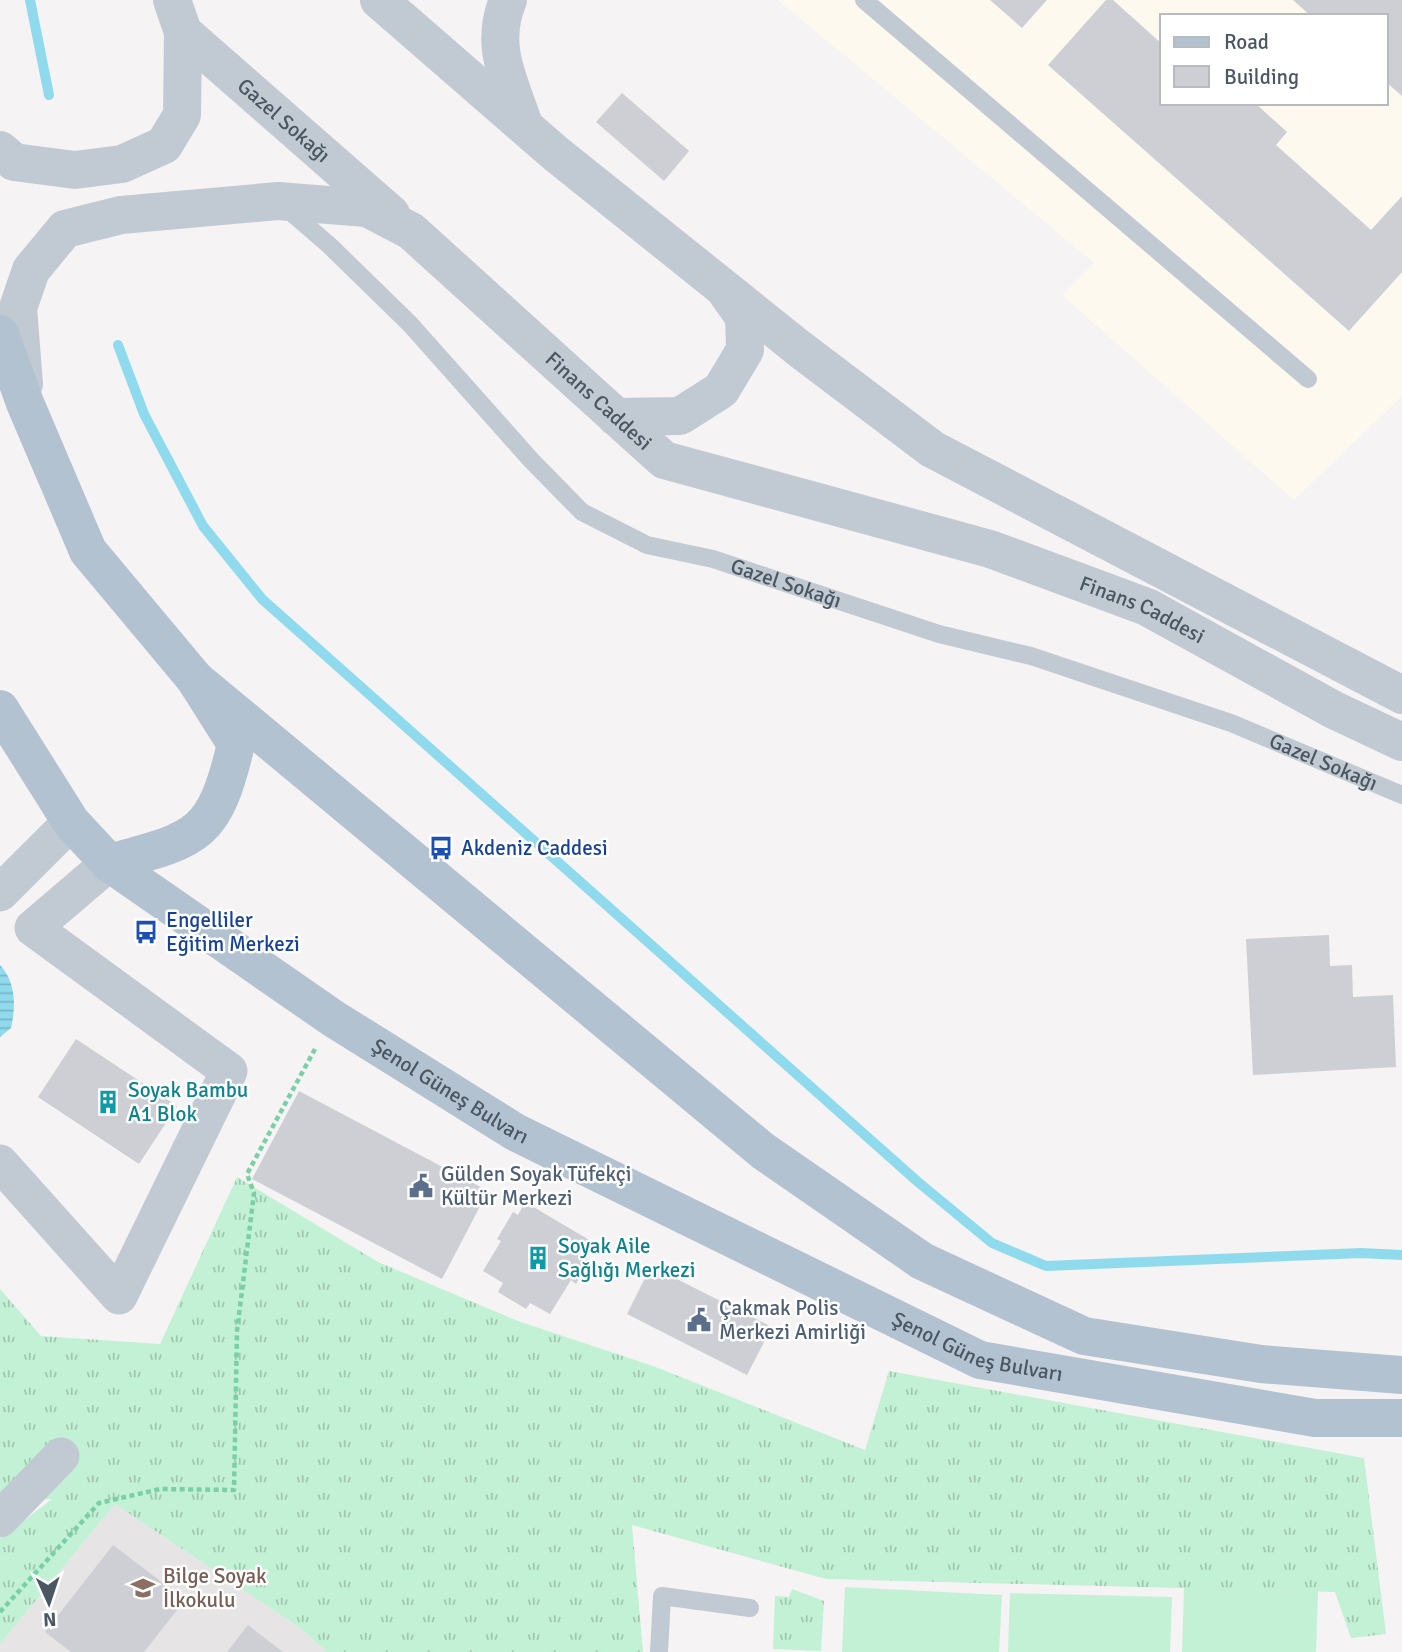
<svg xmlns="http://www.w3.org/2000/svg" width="1402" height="1652" font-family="Signika,sans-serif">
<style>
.commercial{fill:#fdf9ef;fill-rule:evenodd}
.education{fill:#e6e4e5}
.grass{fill:url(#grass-tufts)}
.garden{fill:#c3f1d5}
.water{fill:url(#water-rules)}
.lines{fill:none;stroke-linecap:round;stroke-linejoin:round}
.stream{stroke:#90daee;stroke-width:10}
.building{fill:#cdcfd5}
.path{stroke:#7ad0a6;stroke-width:4.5;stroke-dasharray:5 3.5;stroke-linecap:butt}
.service{stroke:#c1cad2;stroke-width:18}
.minor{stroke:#c1cad2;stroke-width:37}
.tertiary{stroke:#c1cad2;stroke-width:38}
.primary{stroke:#b3c2d1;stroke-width:38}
.labels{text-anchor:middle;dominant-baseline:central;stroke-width:5;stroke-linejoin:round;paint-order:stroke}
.street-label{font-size:21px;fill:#4a5661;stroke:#fff}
.transit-label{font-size:21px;fill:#164399;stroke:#fff;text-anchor:start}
.culture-label{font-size:21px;fill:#0d838f;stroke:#fff;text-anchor:start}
.service-label{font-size:21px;fill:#4e5e75;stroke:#fff;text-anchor:start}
.education-label{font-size:21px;fill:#785e54;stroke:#fff;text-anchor:start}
</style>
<defs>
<pattern id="grass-tufts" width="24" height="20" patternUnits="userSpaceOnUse" patternTransform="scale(1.75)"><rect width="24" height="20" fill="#c3f1d5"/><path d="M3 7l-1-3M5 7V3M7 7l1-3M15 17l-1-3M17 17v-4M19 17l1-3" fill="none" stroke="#a0c6b0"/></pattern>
<pattern id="water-rules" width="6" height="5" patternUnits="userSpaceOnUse" patternTransform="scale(1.75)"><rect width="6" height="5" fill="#90daee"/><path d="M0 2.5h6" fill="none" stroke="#78b4c4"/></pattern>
</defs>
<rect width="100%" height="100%" fill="#f5f3f3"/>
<path class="commercial" d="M778,0H1402V396L1294,500L1062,295L1094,263ZM1162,16H1386V103H1162Z"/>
<polygon class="education" points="115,1504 300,1628 327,1652 0,1652 0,1644"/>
<g class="grass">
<polygon points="237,1177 378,1262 518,1321 653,1366 865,1450 889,1371 1364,1458 1386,1634 1351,1638 1335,1592 826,1579 632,1525 643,1652 327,1652 300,1628 115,1504 0,1644 0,1539 52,1499 0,1500 0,1289 41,1336 160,1344"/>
<polygon points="792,1589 824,1601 821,1651 773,1649 775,1596 789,1597"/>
</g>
<g class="garden">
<polygon points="845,1587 1002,1595 999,1652 842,1652"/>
<polygon points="1184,1588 1318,1591 1316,1652 1182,1652"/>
<polygon points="1010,1593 1172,1597 1170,1652 1008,1652"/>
</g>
<path class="water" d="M0,965C16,982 16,1007 11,1028L0,1037Z"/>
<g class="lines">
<g class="stream">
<polyline points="30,0 49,95"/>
<polyline points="118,345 144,414 203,526 262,599 918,1182 992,1243 1046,1266 1361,1253 1402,1255"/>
</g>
</g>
<g class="building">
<polygon points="990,0 1047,0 1022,28"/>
<polygon points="1106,0 1113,0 1162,44 1162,103 1255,103 1287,132 1276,145 1371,230 1402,196 1402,272 1349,331 1048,65"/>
<polygon points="1293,0 1402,0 1402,96 1386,82 1386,16 1311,16"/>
<polygon points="622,93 689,151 664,181 596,122"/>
<polygon points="1329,935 1330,966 1352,965 1353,997 1393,995 1396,1067 1253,1075 1246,939"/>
<polygon points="76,1039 177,1106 139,1164 38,1097"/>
<polygon points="299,1091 488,1191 442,1279 252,1179"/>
<polygon points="525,1202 591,1241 583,1256 590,1261 576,1284 571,1280 550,1314 530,1303 526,1309 498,1292 503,1283 483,1271 501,1241 497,1239 513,1212 518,1215"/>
<polygon points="651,1266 772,1327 747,1375 627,1314"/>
<polygon points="113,1545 185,1600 144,1652 71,1652 45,1632"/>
<polygon points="248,1625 283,1652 227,1652"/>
</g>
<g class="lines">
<polyline class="path" points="0,1612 99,1503 160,1489 234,1490 237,1331 254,1193 247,1174 315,1049"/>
<g class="service">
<polyline points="864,0 1308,379"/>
<path id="s1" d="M286,208L329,245L410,324L531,460L582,512L647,545L713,559L939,634L1031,656L1231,723L1402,795"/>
<polyline points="659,1652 662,1596 750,1608"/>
</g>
<g class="minor">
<polyline points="0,893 71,822"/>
<polyline points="0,1163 119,1296 229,1071 33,928 109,863"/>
<polyline points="0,1519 61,1456"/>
</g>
<g class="tertiary">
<path id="s2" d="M172,0L183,32L391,214"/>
<polyline points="379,0 555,153 801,350 932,449 1402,695"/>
<path d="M508,0C489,46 509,80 524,125"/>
<polyline points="0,150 14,162 75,170 122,164 164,145 182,115 183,32"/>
<path id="s3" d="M24,384L18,308L31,270L65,229L121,215L278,201L367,208L411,231L664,460L990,549L1147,607L1334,710L1402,742"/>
<polyline points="616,417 680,416 721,390 745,350 744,317 727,293"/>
</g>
<g class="primary">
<path d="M0,334L25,403L88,551L195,679L236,744C214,838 197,839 109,863"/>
<polyline points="195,679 763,1151 922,1261 1084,1336 1261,1364 1402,1375"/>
<path id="s4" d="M0,709L71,822L109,863L334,1019L515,1132L980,1360L1315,1418H1402"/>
</g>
</g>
<defs>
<g id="bus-bare" transform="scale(1.89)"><path d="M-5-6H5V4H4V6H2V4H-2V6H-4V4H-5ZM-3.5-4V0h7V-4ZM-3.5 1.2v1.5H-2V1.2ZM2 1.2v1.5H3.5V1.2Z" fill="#1a4fb4" stroke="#fff" stroke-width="2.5" paint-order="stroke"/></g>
<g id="building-bare" transform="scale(1.89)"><path d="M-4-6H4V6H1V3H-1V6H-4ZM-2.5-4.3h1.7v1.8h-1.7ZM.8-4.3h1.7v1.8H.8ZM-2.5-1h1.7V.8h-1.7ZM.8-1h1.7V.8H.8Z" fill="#0f9aa8" stroke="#fff" stroke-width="2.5" paint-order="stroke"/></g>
<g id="civic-bare" transform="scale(1.89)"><path d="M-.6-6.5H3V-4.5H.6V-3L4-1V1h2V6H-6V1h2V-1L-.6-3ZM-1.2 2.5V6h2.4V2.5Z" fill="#5c6f8a" stroke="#fff" stroke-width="2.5" paint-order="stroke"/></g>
<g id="school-bare" transform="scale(1.89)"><path d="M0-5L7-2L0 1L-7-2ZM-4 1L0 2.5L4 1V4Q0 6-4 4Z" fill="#8d6e63" stroke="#fff" stroke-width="2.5" paint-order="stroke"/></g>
</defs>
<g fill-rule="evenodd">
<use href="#bus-bare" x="441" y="848"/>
<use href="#bus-bare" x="146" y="932"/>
<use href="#building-bare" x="108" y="1102"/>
<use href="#civic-bare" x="421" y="1186"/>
<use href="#building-bare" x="538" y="1258"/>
<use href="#civic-bare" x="699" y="1320"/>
<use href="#school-bare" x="143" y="1588"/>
</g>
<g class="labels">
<g class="street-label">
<text stroke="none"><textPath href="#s2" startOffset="168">Gazel Sokağı</textPath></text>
<text stroke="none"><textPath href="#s3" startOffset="777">Finans Caddesi</textPath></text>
<text stroke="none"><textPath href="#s1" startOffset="642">Gazel Sokağı</textPath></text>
<text stroke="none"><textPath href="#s3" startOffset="1367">Finans Caddesi</textPath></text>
<text stroke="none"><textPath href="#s1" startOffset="1209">Gazel Sokağı</textPath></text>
<text stroke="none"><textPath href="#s4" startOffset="600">Şenol Güneş Bulvarı</textPath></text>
<text stroke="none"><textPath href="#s4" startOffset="1188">Şenol Güneş Bulvarı</textPath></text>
</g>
<g class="transit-label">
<text x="461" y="848">Akdeniz Caddesi</text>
<text x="166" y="920">Engelliler<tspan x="166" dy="24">Eğitim Merkezi</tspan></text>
</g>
<g class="culture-label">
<text x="128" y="1090">Soyak Bambu<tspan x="128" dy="24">A1 Blok</tspan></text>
<text x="558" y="1246">Soyak Aile<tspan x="558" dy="24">Sağlığı Merkezi</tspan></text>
</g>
<g class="service-label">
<text x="441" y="1174">Gülden Soyak Tüfekçi<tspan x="441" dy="24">Kültür Merkezi</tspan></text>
<text x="719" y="1308">Çakmak Polis<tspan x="719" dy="24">Merkezi Amirliği</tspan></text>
</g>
<g class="education-label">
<text x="163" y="1576">Bilge Soyak<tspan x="163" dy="24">İlkokulu</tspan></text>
</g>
</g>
<rect x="1160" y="14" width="228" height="91" fill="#ffffff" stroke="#b7bbc0" stroke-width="2"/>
<rect x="1174" y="37" width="35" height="10" fill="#b3c2d1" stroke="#b7bbc0" stroke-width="2"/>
<text x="1224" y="49" font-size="21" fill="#4a5661">Road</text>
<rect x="1174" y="66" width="35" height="21" fill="#cdcfd5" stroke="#b7bbc0" stroke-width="2"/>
<text x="1224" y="84" font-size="21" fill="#4a5661">Building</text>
<g transform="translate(49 1603) rotate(177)" stroke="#ffffff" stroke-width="5" paint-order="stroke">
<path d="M0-5L12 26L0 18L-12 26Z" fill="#4a5661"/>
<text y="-10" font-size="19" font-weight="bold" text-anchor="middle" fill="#4a5661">N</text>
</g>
</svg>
